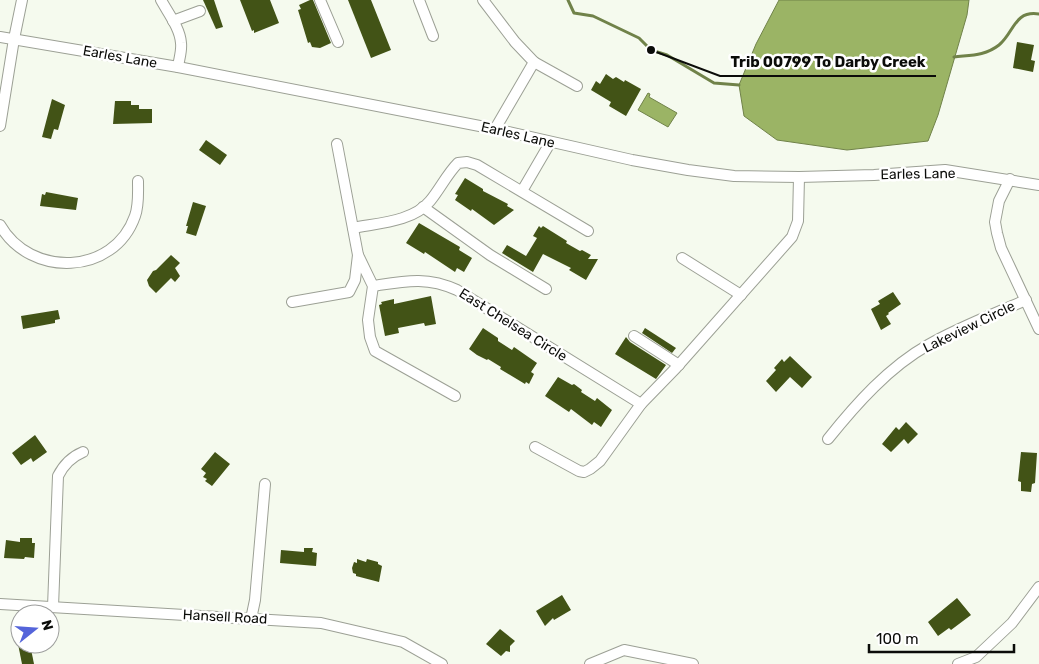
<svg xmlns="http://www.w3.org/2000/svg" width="1039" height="664" font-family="Rubik,sans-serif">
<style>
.water{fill:#9bb465;stroke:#708249}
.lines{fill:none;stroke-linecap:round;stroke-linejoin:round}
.stream{stroke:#708249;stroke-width:3}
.building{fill:#425316}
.minor-casing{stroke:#9ca095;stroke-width:12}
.minor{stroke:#fff;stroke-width:10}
.labels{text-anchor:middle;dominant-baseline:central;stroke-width:5;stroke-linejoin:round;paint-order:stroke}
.street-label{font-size:14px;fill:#0b0c09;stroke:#fff}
.leader{fill:none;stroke:#0b0c09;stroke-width:2}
.callout-dot{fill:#0b0c09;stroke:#fff;stroke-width:2}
.callout-label{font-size:15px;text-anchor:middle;font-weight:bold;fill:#0b0c09;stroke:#fff;stroke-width:5;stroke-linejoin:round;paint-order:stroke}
</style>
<rect width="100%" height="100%" fill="#f5faee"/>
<g class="water">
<polygon points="779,0 969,0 967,15 938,115 928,141 847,150 777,140 744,116 739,85 756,44"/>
<polygon points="648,93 650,94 649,97 677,113 668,127 638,110"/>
</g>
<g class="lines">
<g class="stream">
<polyline points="568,0 574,13 593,16 639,38 651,50 667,55 714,83 739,85"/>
<path d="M954,57C970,55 985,56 999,45C1014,33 1014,10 1039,14"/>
</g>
</g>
<g class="building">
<polygon points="203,0 214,0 223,27 216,29"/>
<polygon points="240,0 270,0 279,23 254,33 254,30 252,31"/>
<polygon points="310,0 313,0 331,43 320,48 312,47 310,42 308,43 298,10 301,9 299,5"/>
<polygon points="348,0 371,0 391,50 371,58"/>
<polygon points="1017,42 1034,45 1031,60 1035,61 1033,72 1013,68"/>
<polygon points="606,74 613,79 616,77 624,82 625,80 641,89 626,116 609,106 611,102 591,90 596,81 600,84"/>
<polygon points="52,99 65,105 58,130 54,129 51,139 42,137"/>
<polygon points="115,101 131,101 131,105 139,105 139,109 152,109 152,123 113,124"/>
<polygon points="206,140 227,155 220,165 199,150"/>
<polygon points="465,178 483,189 483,191 508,204 507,206 514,210 494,225 472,209 471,211 455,200 458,195 455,194"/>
<polygon points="46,192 78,198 76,210 40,206 42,194 45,195"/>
<polygon points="193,202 206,206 196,236 186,233 188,226 186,226"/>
<polygon points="419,223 460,247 459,250 472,258 464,272 457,268 455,272 425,252 424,254 406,243"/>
<polygon points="539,226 541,228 543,226 567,241 566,243 580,251 582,250 591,255 588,259 598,259 586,280 569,270 571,268 543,254 533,272 502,253 507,245 526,256 537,238 533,236"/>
<polygon points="171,255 180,263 175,268 180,276 175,282 171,278 156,293 149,286 147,280 153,271 156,270"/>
<polygon points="893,292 901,304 888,313 889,314 886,316 891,324 881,330 871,309 880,304 878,301"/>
<polygon points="431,296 436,324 425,326 424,323 398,328 399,333 385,336 379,305 382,304 381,302 394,299 394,304"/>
<polygon points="58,310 60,319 55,320 55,323 23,329 21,316"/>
<polygon points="483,328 498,338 498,341 512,350 514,347 537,363 531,372 534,374 529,384 526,382 525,384 500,369 501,367 488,359 487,360 477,355 469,349"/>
<polygon points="645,328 676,348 672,353 642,333"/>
<polygon points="626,337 630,342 666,365 656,379 615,354"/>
<polygon points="790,356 812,377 802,388 790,377 776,392 766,381 776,370 774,368 782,359 784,362"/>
<polygon points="558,377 572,385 574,384 582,390 581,392 595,401 597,398 612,410 601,427 594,422 592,425 571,409 569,412 545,396"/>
<polygon points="906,422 918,434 908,444 904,439 891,452 882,444 896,427 899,430"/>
<polygon points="35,435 47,452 33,462 31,458 21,465 12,453"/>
<polygon points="215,452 230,464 212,486 205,481 207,479 203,477 206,473 201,469"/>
<polygon points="1021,452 1037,453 1035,483 1032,484 1031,492 1021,491 1021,482 1018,481"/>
<polygon points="20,538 32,538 32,543 35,543 34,558 25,557 24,559 4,558 6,540 20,542"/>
<polygon points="304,548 313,548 312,552 317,553 316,566 280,563 281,550 304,552"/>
<polygon points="357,559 366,562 367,559 378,562 378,564 382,566 379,582 356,576 356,574 353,573 352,568 354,562 357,563"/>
<polygon points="562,595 571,610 554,620 553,618 545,626 536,611"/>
<polygon points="957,598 971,615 951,630 949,628 938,636 928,622"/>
<polygon points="500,629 515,641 510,646 510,652 506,651 501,656 486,644"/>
<polygon points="18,644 30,644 34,664 22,664"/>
</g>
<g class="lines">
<g class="minor-casing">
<g id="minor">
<path d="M161,0C168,13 180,28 181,43C182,51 179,59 178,67"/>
<polyline points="320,0 338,42"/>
<polyline points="419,0 433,36"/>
<polyline points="483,0 515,42 534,62 495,129"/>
<polyline points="173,21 200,11"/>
<polyline points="0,37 178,67 495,129 632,160 688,170 734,176 799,177 874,175 945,170 1039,185"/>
<polyline points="534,62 577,86"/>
<polyline points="0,126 14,39 22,0"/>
<polyline points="337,144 358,255 373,286 368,320 370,337 375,351 455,396"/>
<polyline points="1010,179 999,201 995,222 997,233 1001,248 1039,329"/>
<polyline points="522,191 550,143"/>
<polyline points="423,207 490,255 546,289"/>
<path d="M0,225C30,278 114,276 135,216C139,205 138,193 138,181"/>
<path d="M353,228C377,223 413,222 430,201C440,189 447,174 458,163L467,162L477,165L588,231"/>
<polyline points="682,258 741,295"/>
<path d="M373,286C405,281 427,276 457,290L641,404"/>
<polyline points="292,302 349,292 355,280 358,255"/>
<polyline points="634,336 679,365"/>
<path d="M828,439C856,404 889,367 928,345C959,327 994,314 1026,300"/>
<polyline points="535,447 579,471 584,472 590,469 600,461 641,404 676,368 792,237 798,221 799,177"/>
<polyline points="0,604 321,623 403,642 442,664"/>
<path d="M53,607L58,476C64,464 71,457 83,452"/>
<polyline points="251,619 255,600 265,484"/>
<polyline points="590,664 624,650 693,664"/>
<polyline points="958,664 976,657 1012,623 1039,587"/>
</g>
</g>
<use href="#minor" class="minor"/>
</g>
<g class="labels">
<g class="street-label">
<text transform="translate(120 57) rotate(10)">Earles Lane</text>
<text transform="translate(518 135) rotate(13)">Earles Lane</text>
<text transform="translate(918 174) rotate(-1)">Earles Lane</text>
<text transform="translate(513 325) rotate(32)">East Chelsea Circle</text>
<text transform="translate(969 327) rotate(-26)">Lakeview Circle</text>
<text transform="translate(225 617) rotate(3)">Hansell Road</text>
</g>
</g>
<path class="leader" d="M651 50L720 76H936"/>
<circle class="callout-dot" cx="651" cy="50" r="5"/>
<g class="callout-label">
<text x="828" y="67">Trib 00799 To Darby Creek</text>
</g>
<g transform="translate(35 629) rotate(73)"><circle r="24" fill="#ffffff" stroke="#9d9e9d"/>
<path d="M0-4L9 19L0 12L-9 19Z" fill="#5464da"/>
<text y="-8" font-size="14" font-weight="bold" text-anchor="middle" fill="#0b0c09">N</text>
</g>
<path d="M869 644v8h145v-8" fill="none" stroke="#0b0c09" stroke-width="2.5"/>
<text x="876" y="644" font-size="15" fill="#0b0c09" stroke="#ffffff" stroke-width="4" paint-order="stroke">100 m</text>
</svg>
